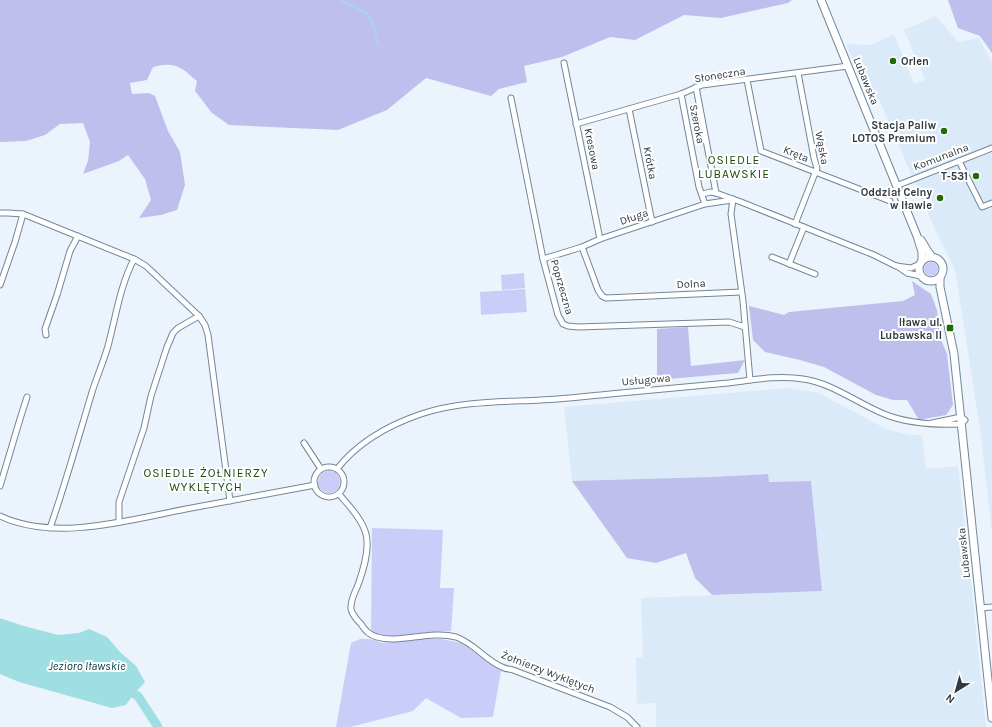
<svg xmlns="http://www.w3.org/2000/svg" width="992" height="727" font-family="Karla,sans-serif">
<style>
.built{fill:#daeaf8}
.green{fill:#cbcdf9}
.forest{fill:#bebfed}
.water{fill:#9fdee3}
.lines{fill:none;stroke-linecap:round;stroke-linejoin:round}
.stream{stroke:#9fdee3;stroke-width:1.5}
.river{stroke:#9fdee3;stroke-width:9}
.minor-casing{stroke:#738798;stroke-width:7}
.secondary-casing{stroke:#738798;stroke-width:9}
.minor{stroke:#fff;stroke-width:5}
.secondary{stroke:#fff;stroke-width:7}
.poi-dot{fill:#216a05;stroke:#fff;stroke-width:1.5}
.labels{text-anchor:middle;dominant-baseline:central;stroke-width:4;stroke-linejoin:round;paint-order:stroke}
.poi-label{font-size:11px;font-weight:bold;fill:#303940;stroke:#fff;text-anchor:end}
.street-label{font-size:11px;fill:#303940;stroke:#fff}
.neighbourhood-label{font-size:12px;letter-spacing:1px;fill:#1c490f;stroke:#fff}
.water-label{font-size:12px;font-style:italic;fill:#054246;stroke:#fff}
</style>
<rect width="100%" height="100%" fill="#ebf4fc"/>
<g class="built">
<polygon points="936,16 958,42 979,38 992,63 992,533 980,428 955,270 937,234 879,99 872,107 846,44 872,45 894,34 914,84 925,80 904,30"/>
<polygon points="787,388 819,393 888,430 911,435 922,435 926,469 958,466 967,544 966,551 969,574 971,582 986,727 656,727 656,703 637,704 636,657 643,657 641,598 822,591 811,481 768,482 768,474 711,477 572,481 564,407"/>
</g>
<g class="green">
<circle cx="931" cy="269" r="7"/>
<polygon points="524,273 525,288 502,290 501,275"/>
<polygon points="525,289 527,312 481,315 480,292"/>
<circle cx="329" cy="482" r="11"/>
<polygon points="372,528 443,530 440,588 454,588 451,631 421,633 384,637 371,632"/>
<polygon points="360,639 370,639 382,643 419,639 442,639 461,643 501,671 493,717 461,718 426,698 413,711 350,727 336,727 351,643"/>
</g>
<g class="forest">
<path d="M0,0H792L788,3L721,18L684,15L635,40L610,37L562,57L524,66L527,82L499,89L491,96L426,78L387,110L338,130L229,125L212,113L195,91L197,81C181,67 175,61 153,67L147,80L130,83L132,94L149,93L155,96L168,131L180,152L185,185L177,210L161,215L139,218L151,200L145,179L128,155L119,161L83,174L88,161L90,142L83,123L60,124L45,135L26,141L0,142Z"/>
<polygon points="948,0 992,0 992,53 980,36 958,28"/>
<polygon points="912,281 931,294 937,310 940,337 947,354 953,405 946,415 919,420 907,400 893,400 876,395 824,367 800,360 765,352 753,340 749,306 784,315 789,312 903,301 915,295"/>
<polygon points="688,327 691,366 745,360 738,373 657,380 657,329"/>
<polygon points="768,474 769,482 811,481 822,591 712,595 695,578 686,553 656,563 627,558 572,481 711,477"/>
</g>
<polygon class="water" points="0,618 24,626 58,635 79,633 89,629 107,637 121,653 136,666 145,682 133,695 126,705 112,708 19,682 0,674"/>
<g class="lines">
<polyline class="stream" points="341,0 367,13 374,26 378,45"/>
<polyline class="river" points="124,689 138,696 158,727"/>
<g class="minor-casing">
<g id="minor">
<polyline points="564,63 600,239"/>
<polyline points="747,80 761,151 890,201"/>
<polyline points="696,87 716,193"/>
<polyline points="681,94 699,187 705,204"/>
<polyline points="511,98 543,259 558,315 563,324 568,326 578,327 729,322 745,327"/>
<polyline points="629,109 652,222"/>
<polyline points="576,124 681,94 702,85 848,66"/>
<polyline points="959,161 982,207 992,203"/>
<polyline points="896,186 992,148"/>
<polyline points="703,194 710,192 716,193 741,202 874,255 896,266 911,268 920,264"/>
<polyline points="733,199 731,214 743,301 750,380"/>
<polyline points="0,213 8,213 23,214 134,259 146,266 199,316 205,325 208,335 230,501"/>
<polyline points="795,224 817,168 814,158 798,73"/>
<polyline points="582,247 598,290 602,296 606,298 741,292"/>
<polyline points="772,257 815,274"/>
<polyline points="543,259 582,247 600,239 705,204 732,200"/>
<polyline points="789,264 804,227"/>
<polyline points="897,266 907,273 921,276"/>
<polyline points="0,285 15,242 23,214"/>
<polyline points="46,335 45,329 57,295 70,251 78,236"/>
<polyline points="304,443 321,469"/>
<circle cx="329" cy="482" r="15"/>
<path d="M337,469C358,442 389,425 421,414C460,401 501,402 541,400C564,399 587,396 610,394C649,390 689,387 728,383C753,380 777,375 803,379C832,383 857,403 884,414C906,423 937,425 961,424L965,420L961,417L932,423"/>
<polyline points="0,486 20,419 27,397"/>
<path d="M339,494C349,506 362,519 366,534C370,550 363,571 358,585C355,592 350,601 351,609C352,614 357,620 361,624C365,631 369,635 377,637C399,644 430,630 456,637C474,643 485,660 502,667C505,669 510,669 513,670L610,707L627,717L637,727"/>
<path d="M0,516C55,542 129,520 186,509C229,501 272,493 315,485"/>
<polyline points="119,522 119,502 144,428 151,396 167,347 173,333 178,328 199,316"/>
<path d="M50,528C66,482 79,435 93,389C98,374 104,360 108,346C116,316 120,286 134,259"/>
<polyline points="981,608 992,607"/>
</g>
</g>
<g class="secondary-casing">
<g id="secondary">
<polyline points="821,0 917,236 922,252 922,260"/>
<polyline points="921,240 927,250 932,257"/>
<circle cx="931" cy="269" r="12"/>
<polyline points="940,278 940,287 954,354 992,718"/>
</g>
</g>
<use href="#minor" class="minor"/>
<use href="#secondary" class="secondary"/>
</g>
<g class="poi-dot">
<circle cx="893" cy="61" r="4"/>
<circle cx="944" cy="131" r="4"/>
<circle cx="976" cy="176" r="4"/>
<circle cx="940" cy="198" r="4"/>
<rect x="946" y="324" width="8" height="8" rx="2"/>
</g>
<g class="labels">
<g class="poi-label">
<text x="901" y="61" text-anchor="start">Orlen</text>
<text x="936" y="125">Stacja Paliw<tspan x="936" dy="13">LOTOS Premium</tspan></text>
<text x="968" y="176">T-531</text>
<text x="932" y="192">Oddział Celny<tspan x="932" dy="13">w Iławie</tspan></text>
<text x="942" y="322">Iława ul.<tspan x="942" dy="13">Lubawska II</tspan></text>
</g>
<g class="street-label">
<text transform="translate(720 75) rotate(-9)">Słoneczna</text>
<text transform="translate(866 81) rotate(68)">Lubawska</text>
<text transform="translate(697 124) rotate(79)">Szeroka</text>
<text transform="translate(822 148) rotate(79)">Wąska</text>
<text transform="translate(592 149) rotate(79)">Kresowa</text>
<text transform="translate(796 154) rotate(22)">Kręta</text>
<text transform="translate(941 157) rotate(-21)">Komunalna</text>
<text transform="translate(650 163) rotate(79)">Krótka</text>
<text transform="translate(634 217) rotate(-19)">Długa</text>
<text transform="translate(691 284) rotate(-3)">Dolna</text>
<text transform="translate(562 287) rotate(74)">Poprzeczna</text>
<text transform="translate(646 380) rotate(-5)">Usługowa</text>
<text transform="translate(964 553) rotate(-96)">Lubawska</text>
<text transform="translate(548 672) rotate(21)">Żołnierzy Wyklętych</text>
</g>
<g class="neighbourhood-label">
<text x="734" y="160">OSIEDLE<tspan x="734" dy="14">LUBAWSKIE</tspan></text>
<text x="206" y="473">OSIEDLE ŻOŁNIERZY<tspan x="206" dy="14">WYKLĘTYCH</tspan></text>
</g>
<g class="water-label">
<text x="87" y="666">Jezioro Iławskie</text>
</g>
</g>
<g transform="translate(956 691) rotate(217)" stroke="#ffffff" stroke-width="3" paint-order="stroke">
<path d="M0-3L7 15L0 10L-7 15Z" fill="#303940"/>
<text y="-6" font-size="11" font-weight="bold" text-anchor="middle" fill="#303940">N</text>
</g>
</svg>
